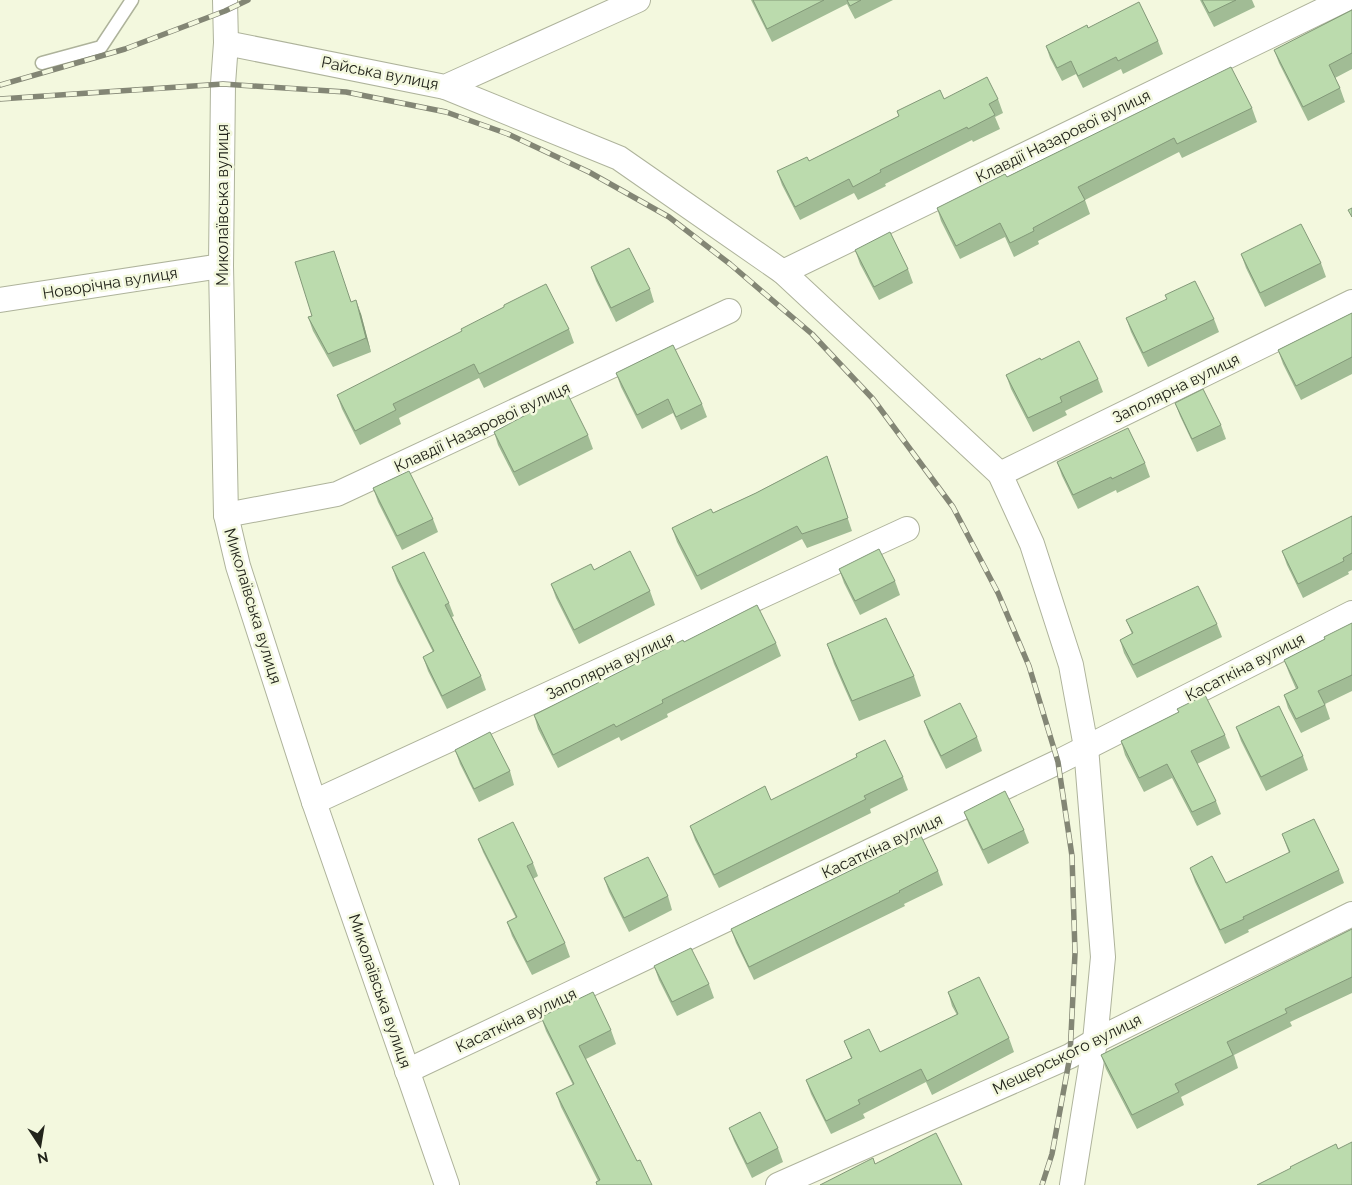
<svg xmlns="http://www.w3.org/2000/svg" width="1352" height="1185" font-family="Raleway,sans-serif">
<style>
.lines{fill:none;stroke-linecap:round;stroke-linejoin:round}
.service-casing{stroke:#aeb39b;stroke-width:15}
.minor-casing{stroke:#aeb39b;stroke-width:26}
.service{stroke:#fff;stroke-width:12}
.minor{stroke:#fff;stroke-width:24}
.rail-casing{stroke:#838675;stroke-width:5.5}
.rail{stroke:#f3f8de;stroke-width:4;stroke-dasharray:11;stroke-linecap:butt}
.wall{fill:#a1bc95}
.shaded-wall{fill:#839979}
.building{fill:#bbdbad;stroke:#839979}
.labels{text-anchor:middle;dominant-baseline:central;stroke-width:5;stroke-linejoin:round;paint-order:stroke}
.street-label{font-size:16px;fill:#22241b;stroke:#f3f8de}
</style>
<rect width="100%" height="100%" fill="#f3f8de"/>
<g class="lines">
<g class="service-casing">
<polyline id="service" points="42,63 101,47 132,0"/>
</g>
<g class="minor-casing">
<g id="minor">
<polyline points="225,0 226,43 223,84 221,266 226,515 238,566 314,802 447,1185"/>
<polyline points="226,43 445,87 638,0"/>
<polyline points="445,87 619,158 783,272 1000,474 1032,544 1071,665 1086,747 1103,957 1095,1041 1072,1185"/>
<polyline points="783,272 1344,0"/>
<polyline points="0,300 221,266"/>
<polyline points="1000,474 1352,302"/>
<polyline points="226,515 337,494 729,311"/>
<polyline points="314,802 907,529"/>
<polyline points="407,1071 1058,762 1352,613"/>
<polyline points="778,1185 1070,1056 1095,1041 1352,914"/>
</g>
</g>
<use href="#service" class="service"/>
<use href="#minor" class="minor"/>
<g class="rail-casing">
<g id="rail">
<polyline points="0,85 125,49 225,11 248,0"/>
<polyline points="0,99 223,84 346,92 446,112 508,134 589,172 669,217 730,264 812,334 873,399 953,507 998,593 1029,666 1058,762 1072,856 1075,953 1070,1056 1052,1154 1042,1185"/>
</g>
</g>
<use href="#rail" class="rail"/>
</g>
<g class="wall">
<polygon points="751,0 893,0 855,19 847,4 772,42"/>
<polygon points="1200,0 1252,0 1255,7 1214,27"/>
<polygon points="1352,10 1352,69 1335,78 1340,88 1345,102 1308,121 1279,63 1274,50"/>
<polygon points="1088,28 1158,41 1163,54 1123,74 1121,69 1083,88 1076,74 1062,81 1050,58 1046,46"/>
<polygon points="944,99 998,99 1003,113 995,117 1000,129 973,142 972,140 885,184 886,186 858,200 854,193 800,220 782,185 777,171 809,161 899,116 897,111"/>
<polygon points="1252,108 1257,122 1182,158 1179,152 1085,200 1090,214 1038,241 1039,244 1014,257 1005,237 960,259 941,221 937,208 1007,177"/>
<polygon points="855,250 908,269 913,283 879,300 860,264"/>
<polygon points="1241,254 1321,263 1326,277 1265,307 1246,268"/>
<polygon points="591,267 650,289 654,302 616,322 596,281"/>
<polygon points="351,302 361,314 371,352 333,367 313,331 308,317"/>
<polygon points="1352,313 1352,374 1301,400 1283,364 1278,350"/>
<polygon points="1126,318 1214,319 1219,332 1148,367 1131,332"/>
<polygon points="569,329 574,343 484,388 479,378 399,418 401,424 360,445 342,409 337,395"/>
<polygon points="1041,360 1098,379 1103,392 1065,411 1067,415 1033,432 1011,389 1006,375"/>
<polygon points="616,373 702,404 707,417 681,430 673,413 642,429 621,387"/>
<polygon points="1175,403 1221,425 1226,439 1197,452 1180,416"/>
<polygon points="494,432 588,435 593,449 519,486 498,445"/>
<polygon points="827,456 852,531 807,548 802,539 701,590 677,542 672,528 713,513 756,493"/>
<polygon points="1057,462 1145,463 1150,477 1117,493 1116,490 1078,509 1062,476"/>
<polygon points="373,488 433,519 438,532 402,550 378,502"/>
<polygon points="1352,516 1352,570 1348,572 1349,574 1303,598 1287,565 1282,551"/>
<polygon points="392,567 449,603 454,616 452,617 481,676 486,690 447,709 428,671 423,657 433,652 397,581"/>
<polygon points="839,569 895,581 900,595 860,615 844,583"/>
<polygon points="594,570 650,591 655,605 579,644 556,598 551,584"/>
<polygon points="1126,620 1217,624 1222,637 1137,678 1124,653 1120,640 1132,634"/>
<polygon points="1352,623 1352,691 1325,704 1330,719 1301,733 1288,708 1284,695 1296,689 1289,673 1284,660 1325,639"/>
<polygon points="684,642 776,643 781,656 667,714 668,717 621,741 619,737 558,768 538,729 534,715"/>
<polygon points="827,644 914,676 921,696 859,721 834,664"/>
<polygon points="1177,709 1225,735 1230,748 1197,764 1216,801 1221,814 1197,826 1172,778 1144,792 1125,755 1121,741 1179,712"/>
<polygon points="924,721 977,737 982,751 946,769 929,735"/>
<polygon points="1236,727 1303,756 1308,770 1266,791 1241,741"/>
<polygon points="455,750 510,771 514,785 479,802 460,764"/>
<polygon points="903,777 908,790 870,809 871,813 719,888 695,840 690,826 771,800"/>
<polygon points="964,812 1024,830 1029,843 988,864 969,825"/>
<polygon points="1282,834 1339,870 1344,883 1248,930 1249,932 1225,944 1195,882 1190,868 1226,883 1289,853"/>
<polygon points="478,839 533,863 538,876 533,879 565,943 570,957 532,975 512,936 507,922 516,918 483,852"/>
<polygon points="938,871 943,885 904,904 905,906 754,980 736,943 731,929"/>
<polygon points="604,878 668,896 672,910 629,932 609,892"/>
<polygon points="1352,929 1352,993 1290,1022 1292,1026 1234,1055 1238,1068 1181,1097 1184,1105 1137,1129 1106,1069 1101,1055"/>
<polygon points="654,966 709,984 714,998 677,1016 659,980"/>
<polygon points="948,992 1009,1038 1014,1052 932,1095 926,1082 863,1114 865,1118 831,1134 811,1094 806,1080 851,1058 844,1041 880,1052 957,1015 952,1006"/>
<polygon points="541,1017 611,1030 616,1044 586,1059 637,1161 598,1181 561,1107 556,1093 573,1085 546,1031"/>
<polygon points="729,1128 778,1148 783,1162 752,1178 734,1141"/>
</g>
<polygon class="shaded-wall" points="356,300 361,314 371,352 366,338"/>
<g class="building">
<polygon points="753,0 824,0 767,29"/>
<polygon points="847,0 861,0 850,6"/>
<polygon points="1202,0 1236,0 1209,13"/>
<polygon points="1139,2 1158,41 1118,61 1116,57 1078,76 1071,61 1057,68 1046,46 1087,25 1088,28"/>
<polygon points="1352,10 1352,53 1329,65 1340,88 1303,107 1274,50"/>
<polygon points="1231,67 1252,108 1177,144 1174,138 1078,187 1085,200 1033,228 1034,231 1010,243 1000,223 956,246 937,208 1005,174 1007,177"/>
<polygon points="987,77 998,99 989,104 995,115 968,129 967,127 880,170 881,172 853,187 849,179 795,207 777,171 807,157 809,161 899,116 897,111 940,90 944,99"/>
<polygon points="1352,208 1352,217 1348,210"/>
<polygon points="1301,224 1321,263 1260,293 1241,254"/>
<polygon points="890,232 908,269 874,287 855,250"/>
<polygon points="629,248 650,289 611,308 591,267"/>
<polygon points="334,251 351,302 356,300 366,338 328,354 308,317 312,316 295,262"/>
<polygon points="1195,281 1214,319 1143,353 1126,318 1167,299 1165,295"/>
<polygon points="546,284 569,329 479,374 474,364 393,404 396,410 355,431 337,395 462,331 461,329 504,307 504,305"/>
<polygon points="1352,313 1352,357 1296,386 1278,350"/>
<polygon points="1079,341 1098,379 1060,397 1062,402 1028,418 1006,375 1040,358 1041,360"/>
<polygon points="673,345 702,404 676,417 668,399 637,415 616,373"/>
<polygon points="1203,389 1221,425 1192,439 1175,403"/>
<polygon points="567,393 588,435 514,472 494,432"/>
<polygon points="1128,428 1145,463 1112,479 1111,477 1073,495 1057,462"/>
<polygon points="827,456 848,518 802,534 797,526 697,576 672,528 711,509 713,513 756,493"/>
<polygon points="409,471 433,519 397,536 373,488"/>
<polygon points="1352,516 1352,553 1343,558 1344,561 1298,584 1282,551"/>
<polygon points="879,549 895,581 855,601 839,569"/>
<polygon points="630,551 650,591 574,630 551,584 591,564 594,570"/>
<polygon points="424,552 449,603 445,605 481,676 442,696 423,657 434,651 392,567"/>
<polygon points="1198,586 1217,624 1133,665 1120,640 1133,633 1126,620"/>
<polygon points="757,605 776,643 662,700 663,703 616,727 614,724 553,755 534,715 683,640 684,642"/>
<polygon points="886,618 914,676 852,701 827,644"/>
<polygon points="1352,623 1352,675 1318,691 1325,705 1296,719 1284,695 1298,688 1284,660 1325,639 1324,637"/>
<polygon points="1205,695 1225,735 1191,751 1216,801 1192,812 1167,764 1139,778 1121,741 1179,712 1177,709"/>
<polygon points="960,703 977,737 941,756 924,721"/>
<polygon points="1279,706 1303,756 1261,777 1236,727"/>
<polygon points="490,732 510,771 474,789 455,750"/>
<polygon points="885,740 903,777 864,796 866,799 714,875 690,826 765,786 771,800 857,757 856,754"/>
<polygon points="1005,791 1024,830 983,850 964,812"/>
<polygon points="1314,819 1339,870 1243,917 1244,919 1220,930 1190,868 1212,856 1226,883 1290,852 1282,834"/>
<polygon points="513,822 533,863 527,866 565,943 527,962 507,922 517,917 478,839"/>
<polygon points="921,836 938,871 899,891 900,892 749,967 731,929"/>
<polygon points="648,857 668,896 624,918 604,878"/>
<polygon points="1352,929 1352,977 1285,1009 1287,1013 1227,1042 1233,1055 1175,1084 1179,1092 1132,1115 1101,1055"/>
<polygon points="691,948 709,984 672,1002 654,966"/>
<polygon points="979,977 1009,1038 927,1081 921,1069 858,1100 860,1104 826,1121 806,1080 852,1058 844,1041 869,1029 880,1052 958,1014 948,992"/>
<polygon points="593,992 611,1030 579,1046 637,1161 640,1160 652,1185 597,1185 596,1182 600,1180 556,1093 574,1084 541,1017"/>
<polygon points="760,1112 778,1148 747,1164 729,1128"/>
<polygon points="936,1133 962,1185 820,1185 873,1158 875,1164"/>
<polygon points="1352,1142 1352,1185 1257,1185 1291,1168 1290,1167 1336,1144 1338,1149"/>
</g>
<g class="labels">
<g class="street-label">
<text transform="translate(380 73) rotate(11)">Райська вулиця</text>
<text transform="translate(1063 136) rotate(-26)">Клавдії Назарової вулиця</text>
<text transform="translate(222 205) rotate(-90)">Миколаївська вулиця</text>
<text transform="translate(110 283) rotate(-9)">Новорічна вулиця</text>
<text transform="translate(1176 388) rotate(-26)">Заполярна вулиця</text>
<text transform="translate(482 427) rotate(-25)">Клавдії Назарової вулиця</text>
<text transform="translate(253 606) rotate(73)">Миколаївська вулиця</text>
<text transform="translate(610 666) rotate(-25)">Заполярна вулиця</text>
<text transform="translate(1245 667) rotate(-27)">Касаткіна вулиця</text>
<text transform="translate(882 846) rotate(-25)">Касаткіна вулиця</text>
<text transform="translate(380 991) rotate(71)">Миколаївська вулиця</text>
<text transform="translate(516 1020) rotate(-25)">Касаткіна вулиця</text>
<text transform="translate(1067 1054) rotate(-26)">Мещерського вулиця</text>
</g>
</g>
<g transform="translate(40 1145) rotate(168)" stroke="#f3f8de" stroke-width="4" paint-order="stroke">
<path d="M0-4L9 19L0 12L-9 19Z" fill="#22241b"/>
<text y="-8" font-size="14" font-weight="bold" text-anchor="middle" fill="#22241b">N</text>
</g>
</svg>
